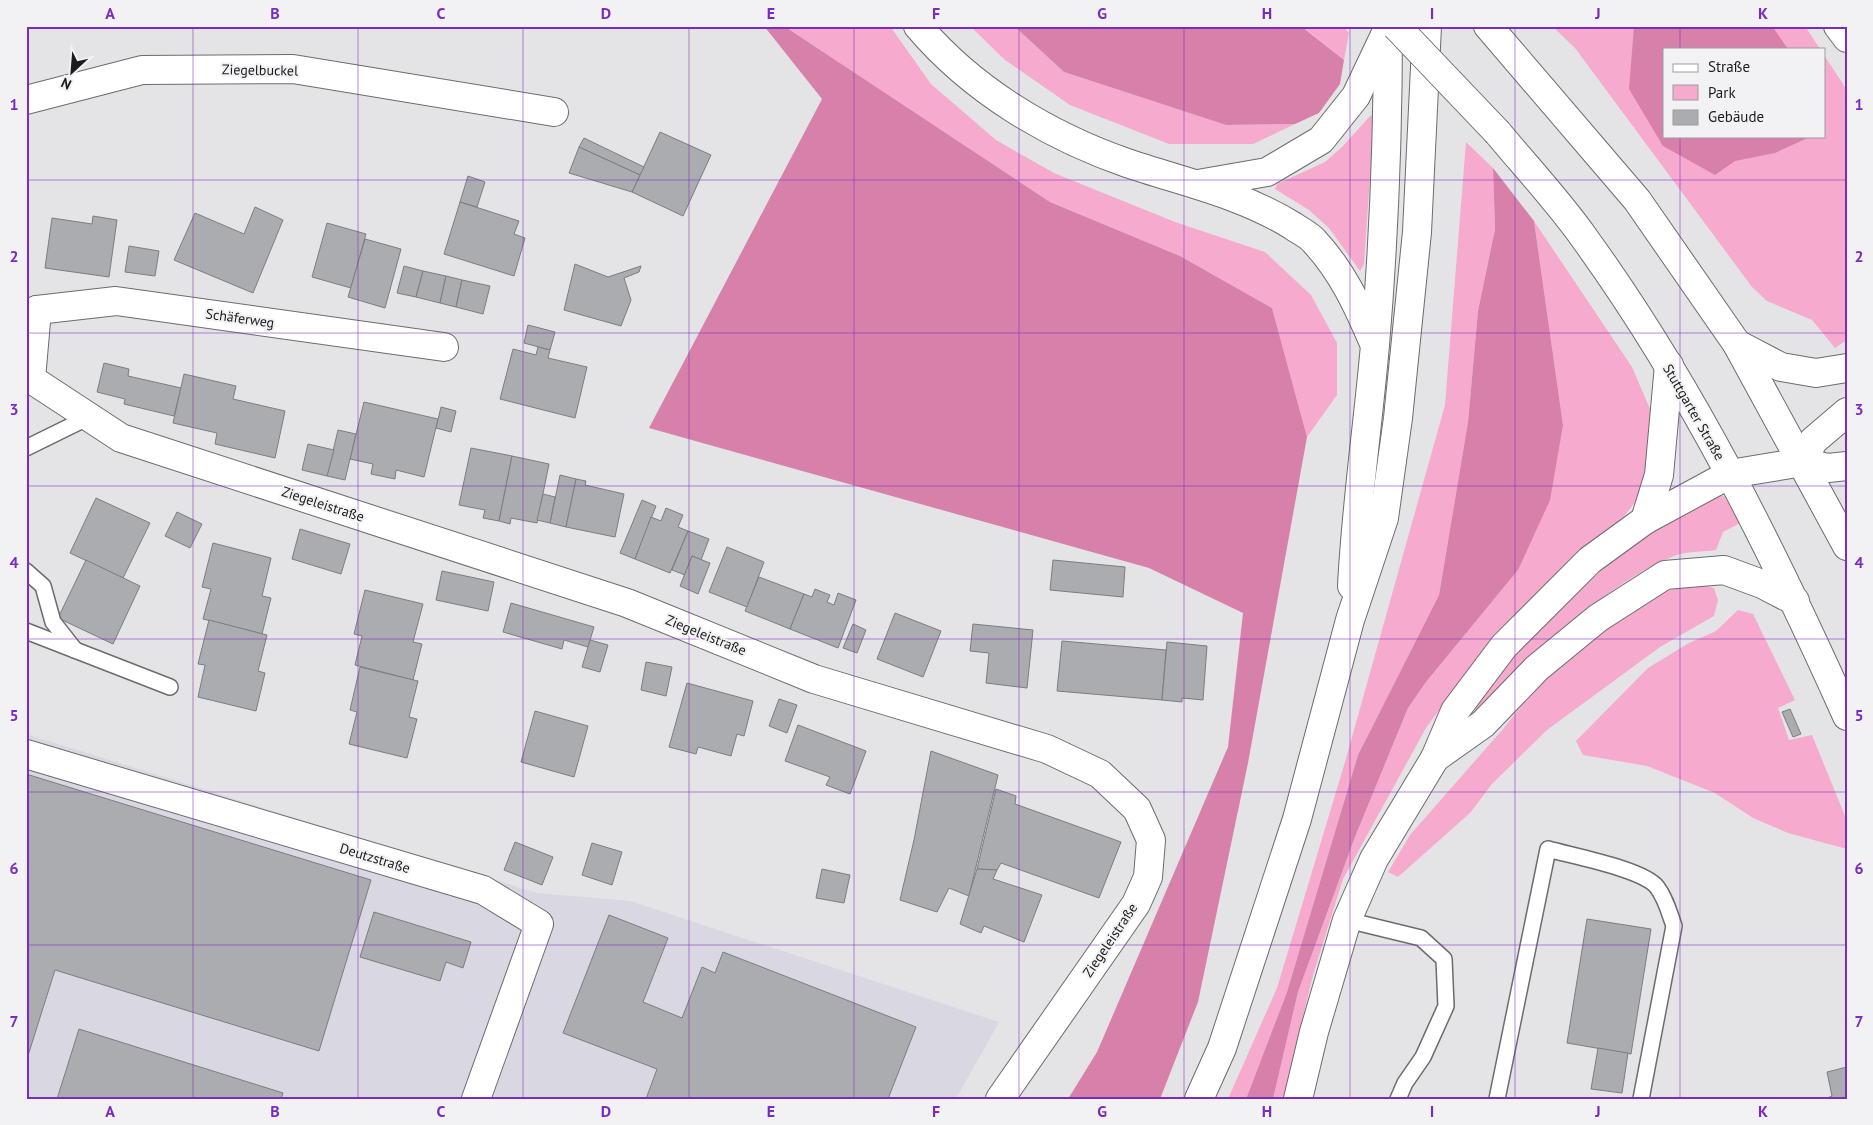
<svg xmlns="http://www.w3.org/2000/svg" width="1873" height="1125" font-family="'PT Sans',sans-serif">
<style>
.built{fill:#d9d7e1}
.green{fill:#f6aacd}
.forest{fill:#d781aa}
.building{fill:#abacaf;stroke:#7c7d80}
.lines{fill:none;stroke-linecap:round;stroke-linejoin:round}
.service-casing{stroke:#6c6b6e;stroke-width:18}
.minor-casing{stroke:#6c6b6e;stroke-width:30}
.primary-casing{stroke:#6c6b6e;stroke-width:30}
.service{stroke:#fff;stroke-width:15}
.minor{stroke:#fff;stroke-width:28}
.primary{stroke:#fff;stroke-width:28}
.primary-bridge-casing{stroke:#6c6b6e;stroke-width:30;stroke-linecap:butt}
.primary-bridge{stroke:#fff;stroke-width:28}
.grid{fill:none;stroke:#7b2cbf;stroke-width:1;stroke-opacity:0.55}
.labels{text-anchor:middle;dominant-baseline:central;stroke-width:4;stroke-linejoin:round;paint-order:stroke}
.street-label{font-size:14px;fill:#1c1c1d;stroke:#f2f1f4}
.neatline{fill:none;stroke:#7b2cbf;stroke-width:2}
.grid-label{font-size:16px;text-anchor:middle;font-weight:bold;fill:#7b2cbf}
</style>
<rect width="100%" height="100%" fill="#e4e4e7"/>
<polygon class="built" points="26,734 537,893 630,901 999,1022 956,1099 26,1099"/>
<g class="green">
<polygon points="784,26 890,26 931,84 996,140 1054,173 1175,222 1265,252 1311,295 1337,343 1337,395 1307,437 1272,308 1180,256 1050,202"/>
<polygon points="970,26 1014,26 1064,72 1226,125 1295,124 1253,144 1169,144 1070,105 1005,60"/>
<polygon points="1302,26 1343,26 1349,33 1344,60"/>
<polygon points="1552,26 1805,26 1820,49 1664,49 1664,136 1824,136 1824,55 1847,90 1847,340 1835,348 1812,320 1767,301 1752,287 1575,48"/>
<polygon points="1371,115 1374,117 1364,264 1360,271 1329,228 1309,210 1275,189 1277,184 1325,162 1342,147"/>
<polygon points="1466,142 1493,168 1495,229 1478,311 1468,422 1439,595 1358,755 1287,992 1246,1099 1228,1099 1277,988 1345,762 1445,405"/>
<polygon points="1534,221 1632,367 1650,409 1659,438 1649,484 1622,519 1543,586 1494,635 1426,728 1343,879 1313,975 1283,1099 1273,1099 1298,992 1355,837 1408,708 1426,682 1518,570 1563,425"/>
<path d="M1715,494L1724,496L1740,523L1723,532L1716,550C1703,552 1686,551 1674,556C1599,586 1536,658 1478,712L1473,708L1485,685L1565,600L1639,540Z"/>
<polygon points="1697,583 1714,588 1718,600 1714,616 1660,647 1547,730 1492,784 1470,813 1398,877 1388,872 1410,835 1503,729 1537,686 1648,596"/>
<polygon points="1738,610 1753,614 1795,700 1778,708 1789,740 1812,735 1847,821 1847,849 1788,833 1753,818 1715,793 1647,766 1583,755 1576,741 1648,668 1689,643 1716,631"/>
</g>
<g class="forest">
<polygon points="764,26 784,26 1050,202 1180,256 1272,308 1307,437 1248,763 1198,1002 1160,1099 1068,1099 1097,1052 1228,747 1243,613 1149,568 649,428 822,99"/>
<polygon points="1014,26 1301,26 1344,60 1340,84 1319,113 1295,124 1226,125 1064,72"/>
<polygon points="1634,26 1772,26 1788,49 1664,49 1664,136 1812,136 1775,153 1735,161 1715,175 1663,146 1629,89"/>
<polygon points="1493,168 1534,221 1563,425 1550,500 1518,570 1426,682 1408,708 1355,837 1298,992 1273,1099 1246,1099 1287,992 1358,755 1439,595 1468,422 1478,311 1495,229"/>
</g>
<g class="building">
<polygon points="660,132 711,155 683,216 632,192"/>
<polygon points="584,138 644,167 640,175 579,147"/>
<polygon points="579,147 640,175 632,192 569,173"/>
<polygon points="468,176 485,182 477,207 460,202"/>
<polygon points="460,202 519,221 514,234 525,238 514,276 444,254"/>
<polygon points="255,207 283,220 253,293 174,260 195,213 244,234"/>
<polygon points="93,216 117,220 109,277 45,268 52,218 92,224"/>
<polygon points="327,223 366,234 351,288 312,277"/>
<polygon points="365,239 401,249 385,308 348,297"/>
<polygon points="129,246 159,251 155,276 125,272"/>
<polygon points="575,264 608,277 641,266 639,272 624,278 631,300 621,326 564,310"/>
<polygon points="404,266 423,271 416,297 397,293"/>
<polygon points="423,271 446,276 440,303 416,297"/>
<polygon points="446,276 462,280 456,307 440,303"/>
<polygon points="462,280 490,286 483,314 456,307"/>
<polygon points="528,325 555,332 550,350 524,343"/>
<polygon points="538,347 550,350 548,358 587,367 575,418 500,399 513,349 536,355"/>
<polygon points="104,363 129,369 128,376 181,388 174,416 124,404 125,399 97,392"/>
<polygon points="184,374 236,386 233,399 285,411 275,458 215,444 217,433 173,423"/>
<polygon points="364,402 438,419 424,477 396,470 395,479 371,474 373,464 350,459"/>
<polygon points="441,407 456,411 451,432 436,428"/>
<polygon points="338,430 356,434 345,480 327,476"/>
<polygon points="308,444 334,450 327,476 302,470"/>
<polygon points="471,448 512,456 499,521 483,518 485,510 459,505"/>
<polygon points="512,456 549,464 537,523 511,518 510,524 499,521"/>
<polygon points="560,475 576,479 566,527 550,523"/>
<polygon points="576,479 586,481 585,485 624,494 615,537 566,527"/>
<polygon points="543,494 555,497 550,523 537,520"/>
<polygon points="96,498 150,523 123,578 70,553"/>
<polygon points="642,500 656,506 635,559 620,553"/>
<polygon points="666,508 683,515 678,527 688,531 670,573 635,559 651,517 661,521"/>
<polygon points="177,512 202,524 190,548 165,536"/>
<polygon points="300,529 350,544 341,574 292,559"/>
<polygon points="688,531 709,539 701,560 692,556 685,575 672,570"/>
<polygon points="213,543 271,558 262,596 271,598 262,634 203,619 211,589 202,587"/>
<polygon points="727,547 764,562 747,607 709,592"/>
<polygon points="692,556 710,563 698,594 680,586"/>
<polygon points="86,560 140,586 113,644 58,618"/>
<polygon points="1053,560 1125,567 1123,597 1050,590"/>
<polygon points="442,571 494,582 488,611 436,600"/>
<polygon points="759,577 804,594 790,629 745,611"/>
<polygon points="815,589 830,595 827,602 834,605 838,593 856,600 838,648 790,629 804,594 812,597"/>
<polygon points="365,590 423,604 413,642 422,644 413,680 355,665 362,636 354,634"/>
<polygon points="511,603 594,627 588,647 564,640 562,649 503,632"/>
<polygon points="895,613 941,631 923,677 877,659"/>
<polygon points="209,620 267,635 258,671 265,673 256,711 198,697 205,665 198,664"/>
<polygon points="853,624 866,630 857,653 843,648"/>
<polygon points="973,624 1033,630 1027,688 986,683 989,653 970,651"/>
<polygon points="590,640 608,645 600,672 582,667"/>
<polygon points="1062,641 1166,650 1162,700 1057,691"/>
<polygon points="1167,642 1207,646 1203,700 1182,698 1182,702 1162,700"/>
<polygon points="646,662 672,667 666,696 641,690"/>
<polygon points="360,667 418,681 409,717 417,719 407,758 349,744 357,712 350,710"/>
<polygon points="687,683 753,701 744,736 737,734 731,756 698,747 696,754 669,747"/>
<polygon points="779,699 797,705 787,733 769,726"/>
<polygon points="1790,709 1801,734 1793,737 1782,712"/>
<polygon points="535,711 588,726 574,777 521,762"/>
<polygon points="798,725 866,751 850,794 826,785 830,777 785,761"/>
<polygon points="931,751 998,775 969,896 949,888 937,912 900,900 914,840"/>
<polygon points="26,774 371,880 319,1051 55,970 26,1062"/>
<polygon points="996,789 1016,796 1015,804 1121,842 1099,898 1001,863 997,870 977,869"/>
<polygon points="515,842 553,857 542,885 504,870"/>
<polygon points="592,843 622,852 612,885 582,875"/>
<polygon points="822,869 850,875 844,903 816,898"/>
<polygon points="977,869 997,870 993,879 1042,895 1024,942 984,926 981,933 960,924"/>
<polygon points="374,912 471,942 463,968 446,962 440,981 360,957"/>
<polygon points="609,915 668,938 643,1002 682,1018 702,967 715,973 723,952 916,1027 888,1099 646,1099 657,1069 563,1033"/>
<polygon points="1587,919 1651,929 1631,1054 1567,1043"/>
<polygon points="79,1029 283,1093 281,1099 57,1099"/>
<polygon points="1598,1048 1628,1053 1622,1093 1591,1089"/>
<polygon points="1847,1067 1847,1099 1825,1099 1832,1096 1827,1072"/>
</g>
<g class="lines">
<g class="service-casing">
<g id="service">
<polyline points="26,448 89,417"/>
<polyline points="26,571 43,586 53,622 75,650"/>
<polyline points="26,631 170,687"/>
<polyline points="1347,920 1421,938 1444,959 1446,1006 1423,1057 1405,1083 1398,1099"/>
<path d="M1497,1099L1548,849C1572,856 1643,869 1657,887C1666,899 1669,912 1674,926L1641,1099"/>
</g>
</g>
<g class="minor-casing">
<g id="minor">
<polyline points="26,100 142,70 293,69 554,112"/>
<polyline points="37,310 31,379 121,438 627,603 814,679 1047,749 1100,774 1137,809 1151,840 1148,877 1136,904 1000,1099"/>
<polyline points="37,310 116,301 444,347"/>
<polyline points="26,754 483,890 539,924 476,1099"/>
</g>
</g>
<g class="primary-casing">
<g id="primary">
<path d="M918,26C972,90 1049,136 1127,163C1183,182 1242,194 1293,226C1300,231 1309,235 1314,241C1342,271 1357,304 1373,341"/>
<polyline points="1488,26 1637,200 1737,344 1847,546"/>
<polyline points="1838,26 1847,38"/>
<path d="M1498,133C1527,168 1559,202 1585,239C1692,387 1773,551 1847,716"/>
<polyline points="1198,184 1267,172 1321,140 1356,96 1384,37"/>
<polyline points="1737,344 1781,367 1816,373 1847,368"/>
<polyline points="1803,462 1813,441 1847,412"/>
<polyline points="1645,520 1659,475 1669,365"/>
<path d="M1352,586C1356,505 1368,425 1375,345C1384,239 1388,132 1388,26"/>
<polyline points="1435,758 1483,724 1537,668 1598,618 1665,575 1724,570 1762,584 1795,601"/>
<polyline points="1199,1099 1222,1048 1297,819 1350,620 1384,518 1398,418 1417,232 1427,26"/>
<polyline points="1298,1099 1314,1032 1347,920 1374,859 1435,758 1455,711 1504,646 1590,560 1645,520 1730,474 1803,462 1828,468 1847,466"/>
</g>
</g>
<use href="#service" class="service"/>
<use href="#minor" class="minor"/>
<use href="#primary" class="primary"/>
<g class="primary-bridge-casing">
<polyline id="primary-bridge" points="1396,26 1498,133"/>
</g>
<use href="#primary-bridge" class="primary-bridge"/>
</g>
<path class="grid" d="M193,26V1099M358,26V1099M523,26V1099M689,26V1099M854,26V1099M1019,26V1099M1184,26V1099M1350,26V1099M1515,26V1099M1680,26V49M1680,136V1099M26,180H1847M26,333H1847M26,486H1847M26,639H1847M26,792H1847M26,945H1847"/>
<g class="labels">
<g class="street-label">
<text transform="translate(260 70) rotate(1)">Ziegelbuckel</text>
<text transform="translate(240 318) rotate(8)">Schäferweg</text>
<text transform="translate(1694 412) rotate(60)">Stuttgarter Straße</text>
<text transform="translate(323 504) rotate(18)">Ziegeleistraße</text>
<text transform="translate(706 635) rotate(22)">Ziegeleistraße</text>
<text transform="translate(375 858) rotate(17)">Deutzstraße</text>
<text transform="translate(1110 940) rotate(-56)">Ziegeleistraße</text>
</g>
</g>
<rect width="1873" height="1125" fill="none" stroke="#f2f1f4" stroke-width="55"/>
<rect x="1663" y="48" width="162" height="90" fill="#f2f1f4" stroke="#9c9c9e"/>
<rect x="1673" y="64" width="25" height="8" fill="#ffffff" stroke="#9c9c9e"/>
<text x="1708" y="72" font-size="15" fill="#1c1c1d">Straße</text>
<rect x="1673" y="85" width="25" height="15" fill="#f6aacd" stroke="#9c9c9e"/>
<text x="1708" y="98" font-size="15" fill="#1c1c1d">Park</text>
<rect x="1673" y="110" width="25" height="15" fill="#abacaf" stroke="#9c9c9e"/>
<text x="1708" y="122" font-size="15" fill="#1c1c1d">Gebäude</text>
<g transform="translate(72 72) rotate(206)" stroke="#f2f1f4" stroke-width="4" paint-order="stroke">
<path d="M0-4L9 19L0 12L-9 19Z" fill="#1c1c1d"/>
<text y="-8" font-size="14" font-weight="bold" text-anchor="middle" fill="#1c1c1d">N</text>
</g>
<rect x="28" y="28" width="1818" height="1070" class="neatline"/>
<g class="grid-label">
<text x="110" y="19">A</text>
<text x="275" y="19">B</text>
<text x="441" y="19">C</text>
<text x="606" y="19">D</text>
<text x="771" y="19">E</text>
<text x="936" y="19">F</text>
<text x="1102" y="19">G</text>
<text x="1267" y="19">H</text>
<text x="1432" y="19">I</text>
<text x="1598" y="19">J</text>
<text x="1763" y="19">K</text>
<text x="14" y="110">1</text>
<text x="1859" y="110">1</text>
<text x="14" y="262">2</text>
<text x="1859" y="262">2</text>
<text x="14" y="415">3</text>
<text x="1859" y="415">3</text>
<text x="14" y="568">4</text>
<text x="1859" y="568">4</text>
<text x="14" y="721">5</text>
<text x="1859" y="721">5</text>
<text x="14" y="874">6</text>
<text x="1859" y="874">6</text>
<text x="14" y="1027">7</text>
<text x="1859" y="1027">7</text>
<text x="110" y="1117">A</text>
<text x="275" y="1117">B</text>
<text x="441" y="1117">C</text>
<text x="606" y="1117">D</text>
<text x="771" y="1117">E</text>
<text x="936" y="1117">F</text>
<text x="1102" y="1117">G</text>
<text x="1267" y="1117">H</text>
<text x="1432" y="1117">I</text>
<text x="1598" y="1117">J</text>
<text x="1763" y="1117">K</text>
</g>
</svg>
